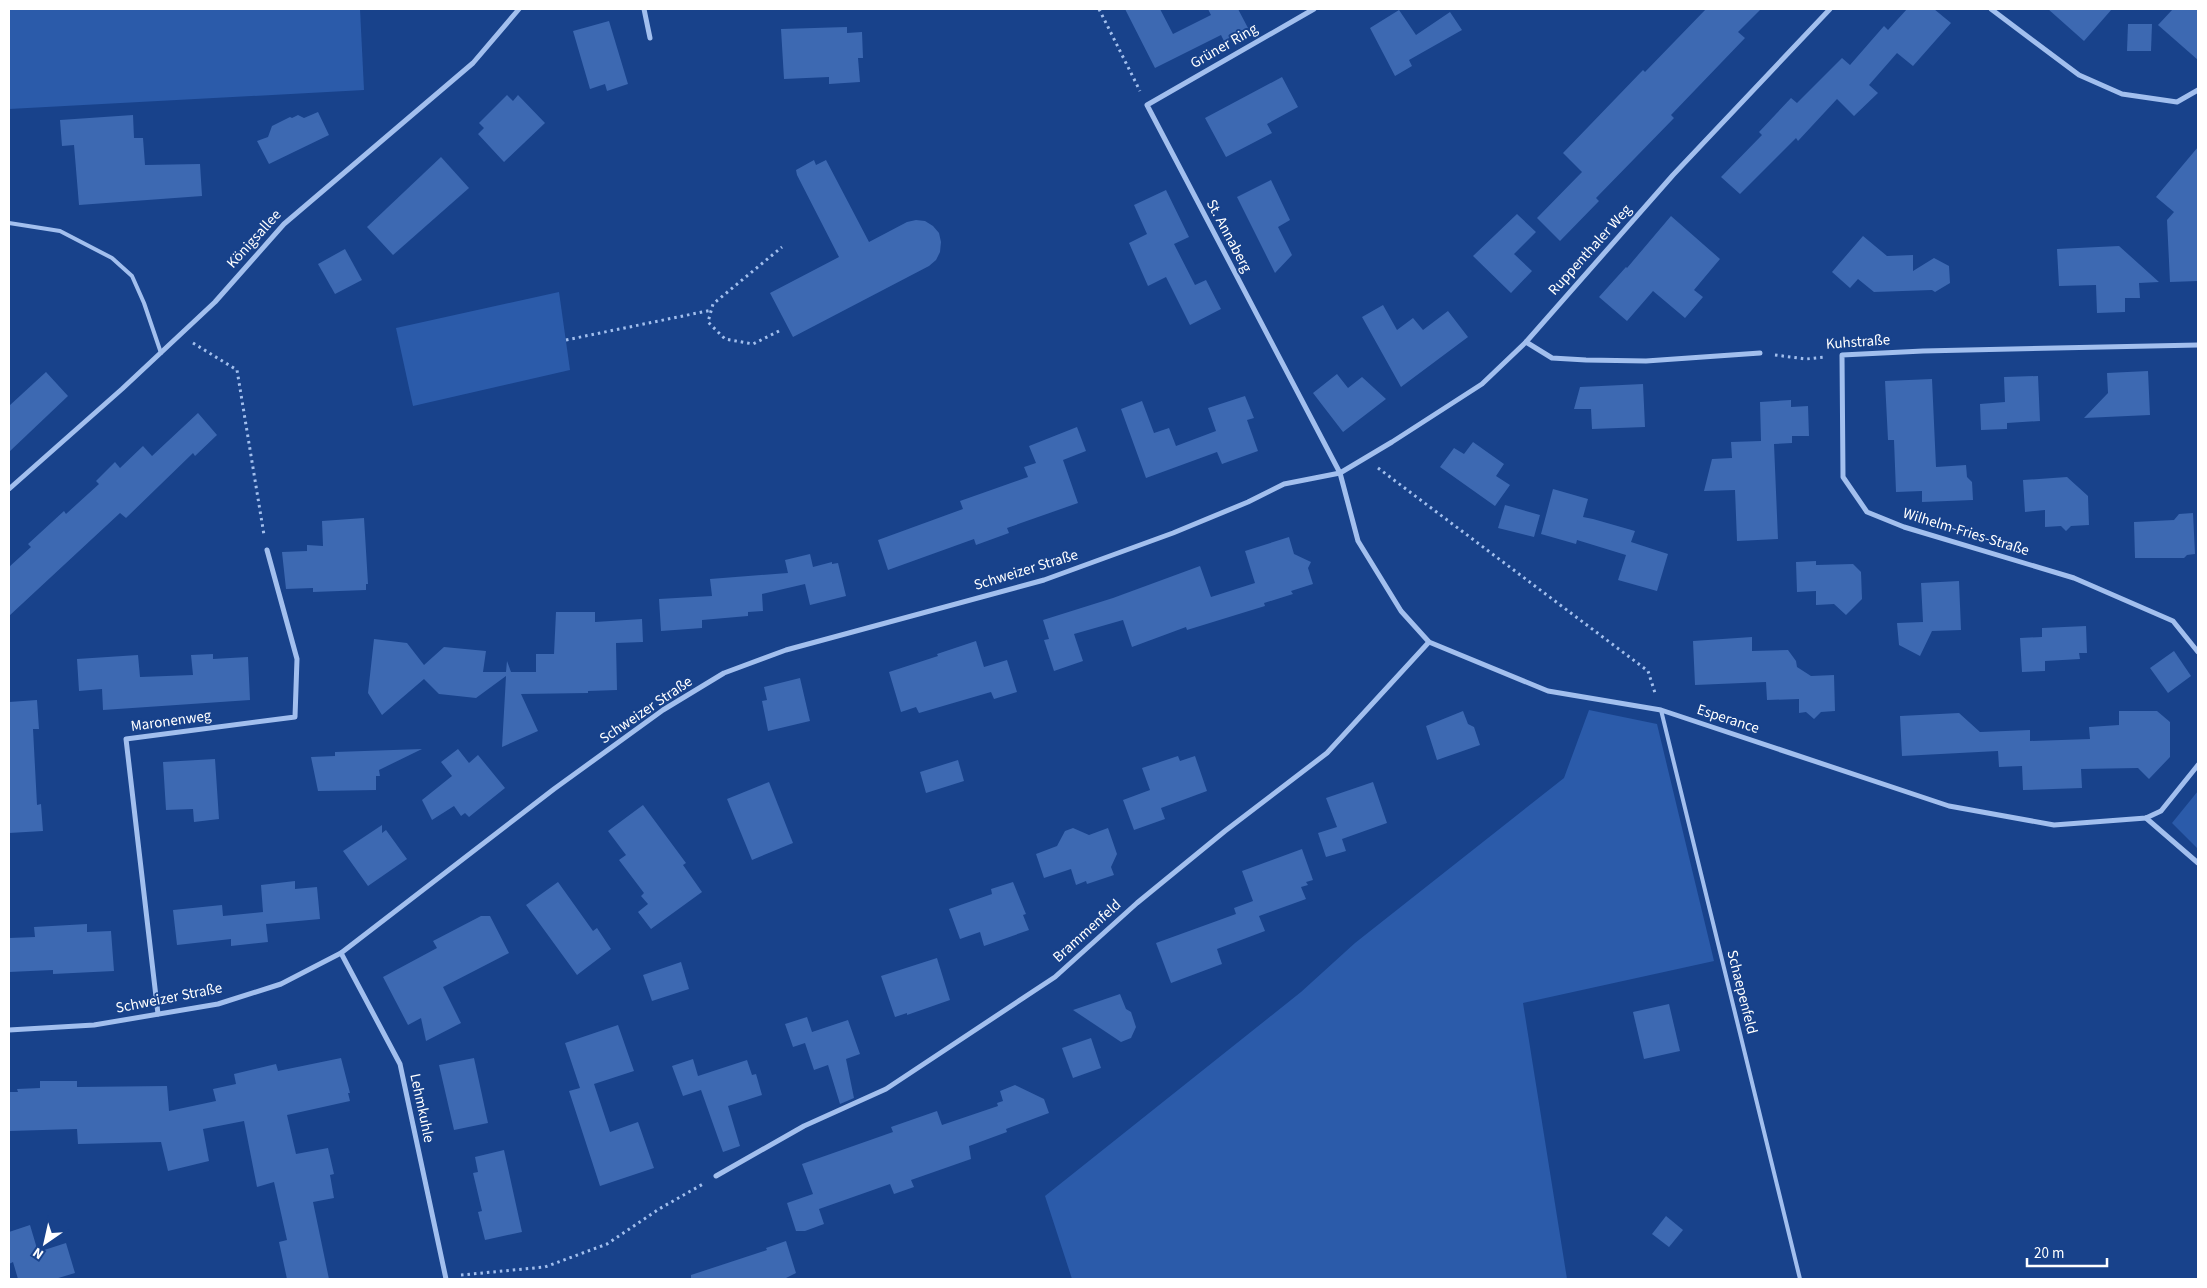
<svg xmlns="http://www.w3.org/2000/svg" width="2207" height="1288" font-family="'Source Sans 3',sans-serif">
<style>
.green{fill:#2b5baa}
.building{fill:#3d69b2}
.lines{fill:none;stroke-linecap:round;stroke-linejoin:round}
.path{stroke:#a2bfee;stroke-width:3;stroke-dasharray:2.5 4;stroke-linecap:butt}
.service{stroke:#a2bfee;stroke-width:4}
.minor{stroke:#a2bfee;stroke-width:5}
.labels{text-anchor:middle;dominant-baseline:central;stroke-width:4;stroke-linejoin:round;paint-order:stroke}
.street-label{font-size:15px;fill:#fff;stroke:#18428b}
</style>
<rect width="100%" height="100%" fill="#18428b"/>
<g class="green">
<polygon points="9,9 360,9 364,90 9,109"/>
<polygon points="559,292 570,370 413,406 396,328"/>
<polygon points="1589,710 1657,724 1714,961 1523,1003 1567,1279 1072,1279 1045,1196 1301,992 1355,943 1564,778"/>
<polygon points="2198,791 2198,849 2172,823"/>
</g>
<g class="building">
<polygon points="1125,9 1160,9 1173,34 1211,15 1208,9 1238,9 1248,28 1224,41 1221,35 1155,68"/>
<polygon points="1706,9 1761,9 1738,32 1745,38 1671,115 1674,118 1596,198 1599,201 1560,241 1537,218 1582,172 1563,153 1643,70 1645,72"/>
<polygon points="1907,9 1934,9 1951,23 1913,66 1897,53 1869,85 1878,93 1854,116 1837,99 1798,141 1796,138 1740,194 1721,177 1762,135 1759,132 1791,98 1797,103 1842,58 1850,65 1884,26 1888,30"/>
<polygon points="2048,9 2112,9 2084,41"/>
<polygon points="2173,9 2198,9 2198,60 2158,25"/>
<polygon points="1399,10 1416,35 1450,12 1462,30 1409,60 1412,66 1395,76 1370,28"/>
<polygon points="609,21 628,84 607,91 605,84 590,89 573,31"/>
<polygon points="2128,24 2152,24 2151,51 2127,51"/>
<polygon points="847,27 847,33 862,32 863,58 858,58 860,82 829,84 829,77 784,79 781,29"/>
<polygon points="1282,77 1298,107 1267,124 1272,133 1226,157 1205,118"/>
<polygon points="507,95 513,101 518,95 545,123 504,162 478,134 484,128 479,123"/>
<polygon points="318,112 329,135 269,164 257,141 268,137 272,126 290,117 292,118 298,115 304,118"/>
<polygon points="133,115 134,138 143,138 145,165 200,164 202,196 79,205 74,145 62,146 60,120"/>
<polygon points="2198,147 2198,281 2170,282 2167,220 2174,212 2156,197"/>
<polygon points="441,157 469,188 393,255 367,227"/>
<polygon points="814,160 816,165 826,160 869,242 907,222 916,220 925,221 933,226 939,233 941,242 940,252 936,260 929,266 793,337 770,293 839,257 797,175 796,170"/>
<polygon points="1271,180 1290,220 1278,227 1292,255 1275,273 1237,197"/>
<polygon points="1166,190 1189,237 1174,244 1195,285 1206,280 1221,309 1190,325 1166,277 1148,286 1129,243 1147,234 1134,205"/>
<polygon points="1517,214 1536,232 1514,254 1532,271 1511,293 1473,256"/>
<polygon points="1671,216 1720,259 1694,290 1703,297 1685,318 1653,291 1627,321 1599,297 1626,267 1627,268"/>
<polygon points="1863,236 1887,256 1913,255 1913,271 1934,258 1949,266 1950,283 1935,292 1932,290 1874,292 1858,279 1850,288 1832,272"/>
<polygon points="2119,246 2159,282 2139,283 2140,298 2125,298 2125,312 2097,313 2096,285 2059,286 2057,249"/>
<polygon points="345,249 362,280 335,294 318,264"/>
<polygon points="1383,305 1397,330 1413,318 1423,330 1448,311 1468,337 1401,387 1362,317"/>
<polygon points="2148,371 2150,415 2084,418 2108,393 2107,373"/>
<polygon points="46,372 68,396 9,452 9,406"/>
<polygon points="1337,374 1348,388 1362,377 1386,399 1343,432 1313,393"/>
<polygon points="2038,376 2040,421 2007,423 2007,429 1981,430 1980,404 2005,402 2004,377"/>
<polygon points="1932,379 1936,467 1966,465 1967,477 1972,482 1973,500 1922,502 1922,491 1896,492 1894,440 1888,440 1885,381"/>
<polygon points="1643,384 1645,427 1592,429 1591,409 1574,409 1580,387"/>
<polygon points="1245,396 1254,418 1247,420 1258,451 1222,464 1217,452 1146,478 1121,409 1142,401 1154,433 1169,428 1176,446 1216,431 1208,408"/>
<polygon points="1791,400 1791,407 1808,406 1809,436 1792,436 1792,443 1774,444 1778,539 1737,541 1735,490 1704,491 1712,459 1732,458 1731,442 1761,441 1760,402"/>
<polygon points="198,413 217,435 195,456 193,453 126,518 120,513 9,616 9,567 31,547 28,544 64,511 66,514 99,484 96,481 115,462 120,468 143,446 152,456"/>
<polygon points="1077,427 1086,451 1063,460 1078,503 1007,528 1009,533 976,545 974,539 888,570 878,540 963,509 960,501 1028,477 1024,467 1036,463 1029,446"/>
<polygon points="1473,442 1504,464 1496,476 1510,485 1495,506 1440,467 1454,448 1464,454"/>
<polygon points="2067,477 2088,496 2089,525 2071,526 2066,531 2061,526 2045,527 2045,510 2025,512 2023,480"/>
<polygon points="1553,489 1588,499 1583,517 1593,519 1635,531 1631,542 1668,554 1657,591 1618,580 1626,555 1577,540 1576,544 1541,534"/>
<polygon points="1505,505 1540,515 1534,537 1498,528"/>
<polygon points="2193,513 2195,554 2187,555 2184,558 2135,558 2134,522 2174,520 2179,514"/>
<polygon points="364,518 368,584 366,584 366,590 313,592 313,588 286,589 282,552 307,551 307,545 323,546 322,521"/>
<polygon points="1289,537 1294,554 1311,562 1308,568 1313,584 1291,591 1293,594 1264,603 1265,606 1187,630 1186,627 1132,647 1123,620 1074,634 1083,661 1054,671 1044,640 1049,639 1043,620 1113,598 1200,566 1211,597 1255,583 1245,551"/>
<polygon points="810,554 813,567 832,562 832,564 838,563 846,596 810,605 805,584 762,594 763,611 748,612 748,616 702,620 702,628 661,631 659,599 712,596 710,579 788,573 785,560"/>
<polygon points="1816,561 1816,565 1853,564 1861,572 1862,599 1846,615 1834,604 1816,605 1816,591 1797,592 1796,562"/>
<polygon points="1959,581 1961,630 1932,631 1920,656 1899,645 1897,623 1923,622 1921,583"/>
<polygon points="556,612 595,612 595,622 642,619 643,642 616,643 617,690 588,691 588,693 521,694 538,731 502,747 506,676 476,698 439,694 424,679 382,715 368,693 374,639 407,643 424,665 444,647 486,651 483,672 506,672 507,661 511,672 536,672 536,654 554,654"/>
<polygon points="2086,626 2087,653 2079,653 2080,659 2045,661 2045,671 2022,672 2020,638 2042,637 2042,628"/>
<polygon points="1752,637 1752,651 1788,650 1796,661 1797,667 1811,676 1834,675 1835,711 1821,712 1814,719 1806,712 1799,713 1799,699 1767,700 1766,682 1695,685 1693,641"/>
<polygon points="976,641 984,667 1007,660 1017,692 994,699 991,692 919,713 916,707 901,712 889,672 938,656 937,654"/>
<polygon points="2174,651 2191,676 2168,693 2150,668"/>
<polygon points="213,654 213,659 248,657 250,700 103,710 102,689 79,691 77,659 138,655 140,677 193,675 191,655"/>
<polygon points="800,678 810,721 768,731 762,701 767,700 764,687"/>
<polygon points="37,700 39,729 33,729 37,805 41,804 43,831 9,833 9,702"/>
<polygon points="1463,711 1468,724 1474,727 1480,745 1437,760 1426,726"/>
<polygon points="2119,711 2157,711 2170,722 2170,757 2149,779 2138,768 2081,769 2082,788 2023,790 2022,766 1999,767 1998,751 1902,756 1900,716 1959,713 1980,732 2030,730 2030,741 2090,739 2089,727 2119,725"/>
<polygon points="422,749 379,770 380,776 376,776 376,790 318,791 311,757 335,756 335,752"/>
<polygon points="458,749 469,763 478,755 505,788 469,817 465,813 461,816 454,806 432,820 422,800 452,776 441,762"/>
<polygon points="1178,756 1180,761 1195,756 1207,791 1161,808 1165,819 1134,830 1123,800 1150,790 1142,768"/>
<polygon points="215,759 219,819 194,822 193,809 166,810 163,762"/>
<polygon points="958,760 964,781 926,793 920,772"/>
<polygon points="769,782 793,843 752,860 727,799"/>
<polygon points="1373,782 1387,823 1342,839 1346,851 1326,857 1318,833 1337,827 1326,798"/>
<polygon points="643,805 686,863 683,865 702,892 651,929 638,912 648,904 641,896 644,893 619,860 626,855 608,831"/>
<polygon points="382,825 382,833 386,830 407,859 368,886 343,851"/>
<polygon points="1073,828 1089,835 1108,828 1117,854 1111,867 1114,875 1087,884 1086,881 1076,885 1071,869 1044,878 1036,854 1057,846 1065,831"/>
<polygon points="1302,849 1313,880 1306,882 1308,885 1301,887 1306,899 1259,916 1265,931 1217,949 1222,964 1171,983 1156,943 1236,914 1234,908 1253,901 1242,871"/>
<polygon points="295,881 295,889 317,887 320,919 266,924 268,942 231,946 231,939 177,945 173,910 222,905 223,916 263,912 261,885"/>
<polygon points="558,882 593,931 597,928 611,949 577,975 526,905"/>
<polygon points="1013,882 1026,914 1023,915 1029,930 984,946 980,932 960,939 949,909 992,894 991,889"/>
<polygon points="481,916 490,916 509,953 443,987 461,1023 426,1041 421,1018 408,1025 383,977 437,948 433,941"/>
<polygon points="87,924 87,932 111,931 114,971 53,974 53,970 9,972 9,938 35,937 34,927"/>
<polygon points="937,958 950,1000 907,1015 907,1013 895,1017 881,976"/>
<polygon points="681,962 689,989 652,1001 643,975"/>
<polygon points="1120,994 1126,1009 1131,1012 1136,1027 1131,1038 1121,1042 1073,1010"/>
<polygon points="1669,1004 1680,1051 1644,1059 1633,1012"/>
<polygon points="807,1017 812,1032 848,1020 860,1054 846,1059 854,1098 840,1104 828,1065 814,1070 805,1043 793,1047 785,1024"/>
<polygon points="618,1025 634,1071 594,1084 610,1132 638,1122 654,1168 600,1186 569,1091 580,1088 565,1043"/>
<polygon points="1091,1038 1101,1068 1073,1078 1062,1048"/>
<polygon points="341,1058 350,1093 348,1093 350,1101 287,1115 296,1154 328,1148 334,1174 330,1175 334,1198 313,1202 329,1279 287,1279 279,1242 287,1240 274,1182 257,1187 244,1121 203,1129 209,1161 168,1171 161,1142 78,1144 77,1129 9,1131 9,1092 18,1092 17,1089 40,1088 40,1081 77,1081 77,1087 167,1086 169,1111 216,1101 213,1089 236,1084 234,1074 276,1064 278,1071"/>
<polygon points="474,1058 488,1123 454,1130 439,1065"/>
<polygon points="693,1059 698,1076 747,1060 752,1075 756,1074 762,1095 728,1106 740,1146 723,1152 701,1090 683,1096 672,1066"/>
<polygon points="1015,1085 1044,1099 1049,1113 1006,1129 1007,1132 969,1146 971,1159 911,1180 914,1187 894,1194 890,1184 819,1209 824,1224 805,1231 796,1231 787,1203 813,1194 802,1164 893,1132 891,1127 937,1111 942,1125 998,1106 997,1103 1003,1101 1000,1091"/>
<polygon points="504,1150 522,1232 485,1240 478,1212 482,1211 473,1173 478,1172 475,1157"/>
<polygon points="1666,1216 1683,1230 1669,1247 1652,1234"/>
<polygon points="30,1225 38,1252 66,1243 75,1273 55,1279 18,1279 13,1262 9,1264 9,1232"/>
<polygon points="786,1241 796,1273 784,1279 691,1279 691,1275 767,1250 766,1248"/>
</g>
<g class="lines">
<g class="path">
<polyline points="1099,9 1140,91"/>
<polyline points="779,331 753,344 725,339 708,322 713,304 782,247"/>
<polyline points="566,340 712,310"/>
<polyline points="193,343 237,370 264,535"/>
<polyline points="1775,355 1806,359 1826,357"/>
<polyline points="1378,468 1648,671 1655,693"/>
<polyline points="461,1275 545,1267 607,1244 659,1209 703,1184"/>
</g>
<g class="service">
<polyline points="9,223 60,231 112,258 132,276 144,303 161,353"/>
<polyline points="1661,710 1800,1279"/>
</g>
<g class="minor">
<polyline points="644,9 650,38"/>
<polyline points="1314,9 1147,105 1340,473 1358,541 1401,611 1429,642 1548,691 1661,710 1949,806 2054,825 2146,818 2161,811 2198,765"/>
<polyline points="1991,9 2079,75 2122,94 2177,102 2198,90"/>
<polyline points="1526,342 1552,358 1586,360 1646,361 1760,353"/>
<polyline points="2198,345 1923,351 1842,355 1843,477 1867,512 1904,527 2074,578 2173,621 2198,652"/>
<polyline points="9,489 122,389 215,302 284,224 473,63 519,9"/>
<polyline points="2146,818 2198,863"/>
<polyline points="341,953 400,1064 446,1279"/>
<polyline points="158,1014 126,739 295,717 297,659 267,550"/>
<polyline points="9,1030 94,1025 218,1004 281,984 341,953 554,789 663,710 724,673 786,650 1044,580 1173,533 1248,502 1284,484 1340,473 1392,442 1482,384 1526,342 1673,175 1830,9"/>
<polyline points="716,1176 804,1126 886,1089 1055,977 1137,903 1225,831 1327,753 1429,642"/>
</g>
</g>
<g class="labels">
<g class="street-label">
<text transform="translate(1224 46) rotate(-30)">Grüner Ring</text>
<text transform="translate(1229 236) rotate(62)">St. Annaberg</text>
<text transform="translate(254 239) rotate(-48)">Königsallee</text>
<text transform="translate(1590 250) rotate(-48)">Ruppenthaler Weg</text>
<text transform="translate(1858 342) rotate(-4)">Kuhstraße</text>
<text transform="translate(1966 532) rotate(17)">Wilhelm-Fries-Straße</text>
<text transform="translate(1026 570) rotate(-17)">Schweizer Straße</text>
<text transform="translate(646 710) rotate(-34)">Schweizer Straße</text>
<text transform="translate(1728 719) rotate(18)">Esperance</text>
<text transform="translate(171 721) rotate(-8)">Maronenweg</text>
<text transform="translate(1087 931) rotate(-42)">Brammenfeld</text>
<text transform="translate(1742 992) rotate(76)">Schaepenfeld</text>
<text transform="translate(169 998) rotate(-11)">Schweizer Straße</text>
<text transform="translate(422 1108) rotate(78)">Lehmkuhle</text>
</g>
</g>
<rect width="2207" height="1288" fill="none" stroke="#ffffff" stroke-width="20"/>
<g transform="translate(45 1243) rotate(214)" stroke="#18428b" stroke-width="4" paint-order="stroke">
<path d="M0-4L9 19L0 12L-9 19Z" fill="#ffffff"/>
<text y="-8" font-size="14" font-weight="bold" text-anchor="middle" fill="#ffffff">N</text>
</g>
<path d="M2027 1258v8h80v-8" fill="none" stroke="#ffffff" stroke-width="2.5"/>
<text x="2034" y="1258" font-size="15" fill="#ffffff" stroke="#18428b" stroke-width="4" paint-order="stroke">20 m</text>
</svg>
